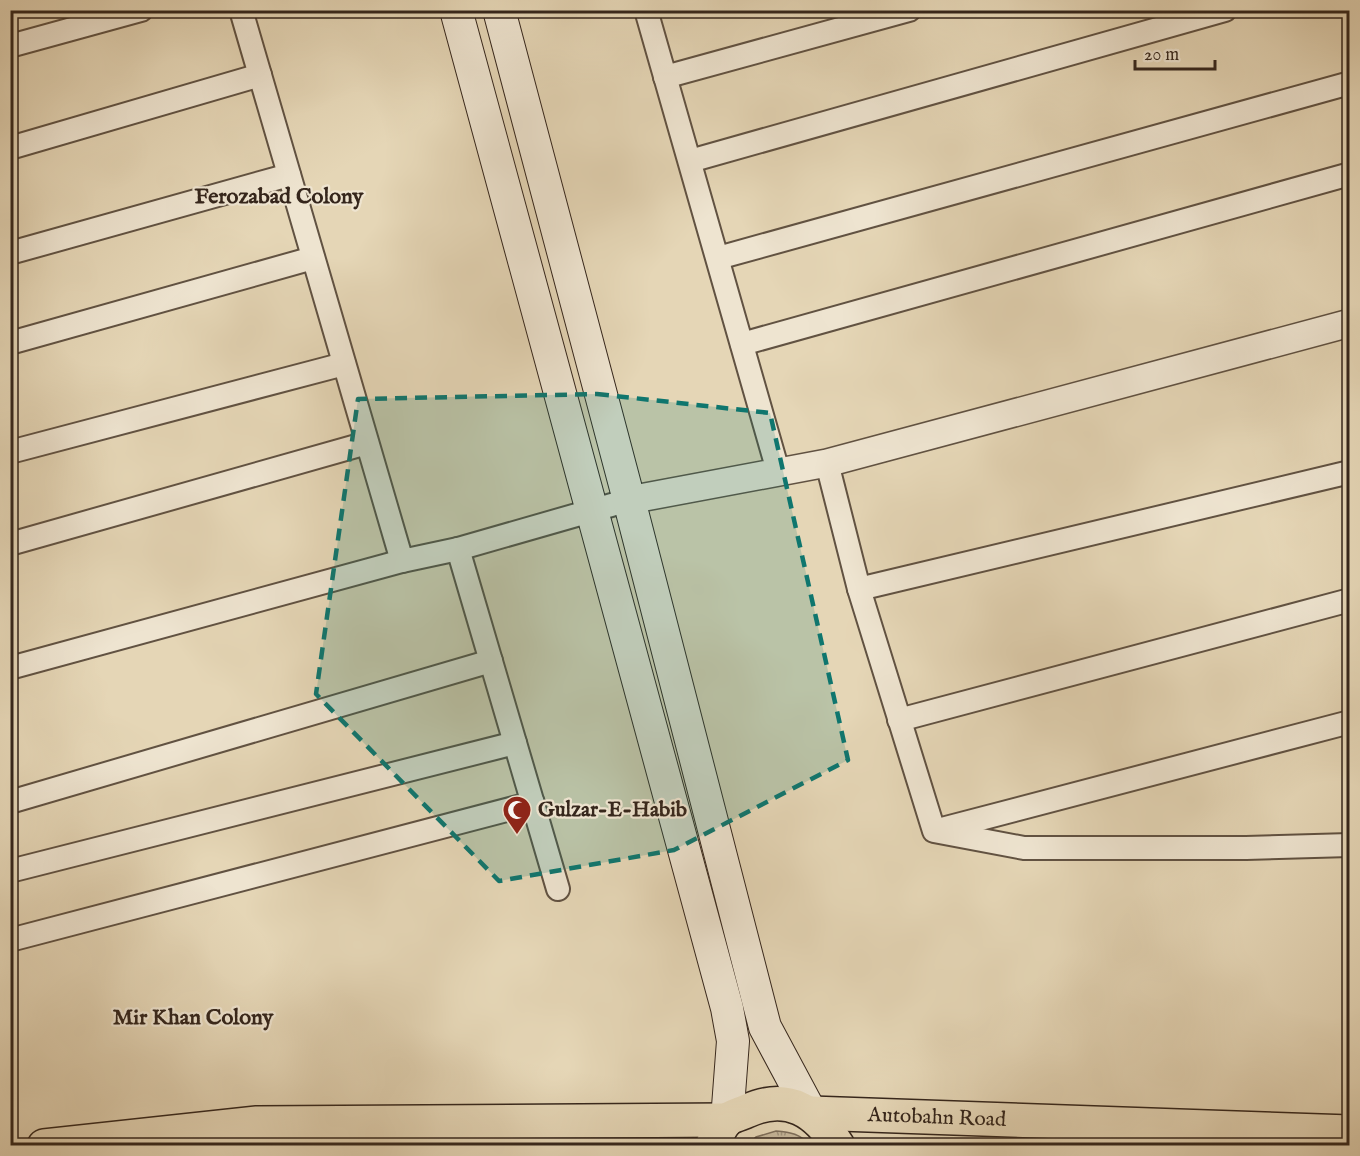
<svg xmlns="http://www.w3.org/2000/svg" width="1360" height="1156" font-family="'IM FELL English',serif">
<style>
.park{fill:url(#park-tufts);stroke:#7e6f5c;stroke-width:1.5}
.lines{fill:none;stroke-linecap:round;stroke-linejoin:round}
.minor-casing{stroke:#615242;stroke-width:26}
.tertiary-casing{stroke:#615242;stroke-width:30}
.secondary-casing{stroke:#35261c;stroke-width:34}
.trunk-casing{stroke:#35261c;stroke-width:36}
.minor{stroke:#eee4d0;stroke-width:22}
.tertiary{stroke:#eee4d0;stroke-width:27}
.secondary{stroke:#eee4d0;stroke-width:32}
.trunk{stroke:#e5d6b6;stroke-width:33}
.marked{fill:#0f766e;fill-opacity:0.2;stroke:#0f766e;stroke-width:4.5;stroke-dasharray:12 8;stroke-linejoin:round}
.labels{text-anchor:middle;dominant-baseline:central;stroke-width:4.5;stroke-linejoin:round;paint-order:stroke}
.poi-label{font-size:21px;font-weight:bold;fill:#35261c;stroke:#eee4d0;text-anchor:start}
.street-label{font-size:21px;fill:#35261c;stroke:#eee4d0}
.neighbourhood-label{font-size:22px;font-weight:bold;fill:#35261c;stroke:#eee4d0}
</style>
<defs>
<pattern id="park-tufts" width="24" height="20" patternUnits="userSpaceOnUse" patternTransform="scale(1.5)"><rect width="24" height="20" fill="#c7b89c"/><path d="M3 7l-1-3M5 7V3M7 7l1-3M15 17l-1-3M17 17v-4M19 17l1-3" fill="none" stroke="#a2957e"/></pattern>
</defs>
<rect width="100%" height="100%" fill="#e5d6b6"/>
<filter id="stains"><feTurbulence type="fractalNoise" baseFrequency=".00333" numOctaves="4"/><feColorMatrix values="0 0 0 0 .2 0 0 0 0 .09 0 0 0 0 .02 0 0 0 .5 -.17"/></filter>
<radialGradient id="worn" r=".72"><stop offset=".6" stop-color="#630" stop-opacity="0"/><stop offset="1" stop-color="#630" stop-opacity=".3"/></radialGradient>
<path class="park" d="M776,1131C790,1132 801,1134 809,1145H748L756,1137Z"/>
<g class="lines">
<g class="minor-casing">
<g id="minor">
<polyline points="241,10 402,561 458,549 629,500"/>
<polyline points="646,10 778,471"/>
<polyline points="10,46 141,10"/>
<polyline points="665,77 909,10"/>
<polyline points="10,148 260,75"/>
<polyline points="690,161 1225,10"/>
<polyline points="10,253 289,175"/>
<polyline points="718,258 1350,83"/>
<polyline points="10,343 313,258"/>
<polyline points="742,344 1350,174"/>
<polyline points="10,452 344,364"/>
<polyline points="827,463 859,589 934,831 1024,848 1246,848 1350,845"/>
<polyline points="10,544 367,443"/>
<polyline points="458,549 558,889"/>
<polyline points="859,589 1350,472"/>
<polyline points="10,668 402,561"/>
<polyline points="899,720 1350,600"/>
<polyline points="10,802 491,661"/>
<polyline points="942,829 1350,722"/>
<polyline points="10,871 515,743"/>
<polyline points="10,940 533,803"/>
</g>
</g>
<g class="tertiary-casing">
<polyline id="tertiary" points="629,500 827,463 1350,323"/>
</g>
<g class="secondary-casing">
<g id="secondary">
<polyline points="456,10 727,1008 733,1041 727,1120"/>
<polyline points="499,10 629,500 765,1027 811,1113"/>
</g>
</g>
<g class="trunk-casing">
<g id="trunk">
<path id="s1" d="M811,1113L1350,1132"/>
<polyline points="44,1146 257,1123 727,1120"/>
<path d="M712,1146C716,1138 720,1127 726,1121C731,1116 741,1114 747,1111C788,1092 817,1112 838,1146"/>
</g>
</g>
<use href="#minor" class="minor"/>
<use href="#tertiary" class="tertiary"/>
<use href="#secondary" class="secondary"/>
<use href="#trunk" class="trunk"/>
</g>
<path class="marked" d="M597,394L770,413L848,760L674,850L499,881L316,694L358,399Z"/>
<defs>
<g id="mosque-pin" transform="scale(1.5)"><path d="M0 17L-7.5 6A9.5 9.5 0 1 1 7.5 6Z" fill="#8f2418" stroke="#eee4d0"/><path d="M3.5-4.9A6 6 0 1 0 3.5 4.9A5 5 0 1 1 3.5-4.9Z" fill="#fff"/></g>
</defs>
<g fill-rule="evenodd">
<use href="#mosque-pin" x="517" y="810"/>
</g>
<g class="labels">
<g class="poi-label">
<text x="538" y="810">Gulzar-E-Habib</text>
</g>
<g class="street-label">
<text stroke="none"><textPath href="#s1" startOffset="126">Autobahn Road</textPath></text>
</g>
<g class="neighbourhood-label">
<text x="279" y="197">Ferozabad Colony</text>
<text x="193" y="1018">Mir Khan Colony</text>
</g>
</g>
<rect width="1360" height="1156" fill="none" stroke="#e5d6b6" stroke-width="36"/>
<rect x="12" y="12" width="1336" height="1132" fill="none" stroke="#35261c" stroke-width="3"/>
<rect x="18" y="18" width="1324" height="1120" fill="none" stroke="#35261c" stroke-width="1.5"/>
<path d="M1135 60v9h80v-9" fill="none" stroke="#35261c" stroke-width="3"/>
<text x="1144" y="60" font-size="18" fill="#35261c" stroke="#eee4d0" stroke-width="4.5" paint-order="stroke">20 m</text>
<rect width="100%" height="100%" filter="url(#stains)"/>
<rect width="100%" height="100%" fill="url(#worn)"/>
</svg>
